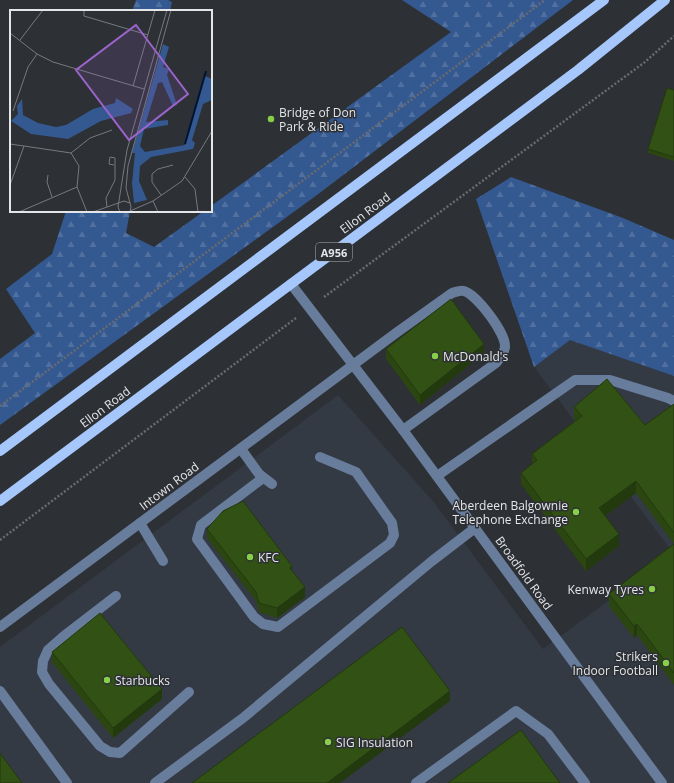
<svg xmlns="http://www.w3.org/2000/svg" width="674" height="783" font-family="'Open Sans',sans-serif">
<style>
.built{fill:#333a44}
.forest{fill:url(#forest-firs)}
.lines{fill:none;stroke-linecap:round;stroke-linejoin:round}
.path{stroke:#696b70;stroke-width:2.5;stroke-dasharray:2 2;stroke-linecap:butt}
.minor{stroke:#687c9b;stroke-width:10}
.major{stroke:#a6c7fb;stroke-width:10}
.wall{fill:#2b4611}
.shaded-wall{fill:#23390e}
.building{fill:#325114;stroke:#23390e}
.poi-dot{fill:#88cf49;stroke:#2d3035;stroke-width:1.5}
.labels{text-anchor:middle;dominant-baseline:central;stroke-width:3;stroke-linejoin:round;paint-order:stroke}
.shield{fill:#2d3035;stroke:#adafb3;stroke-width:1}
.shield-label{font-size:11px;font-weight:bold;fill:#e4e6e9}
.poi-label{font-size:12px;fill:#e4e6e9;stroke:#2d3035;text-anchor:start}
.street-label{font-size:12px;fill:#e4e6e9;stroke:#2d3035}
.inset-river{fill:none;stroke:#011436;stroke-width:2}
.inset-road{fill:none;stroke:#76797d;stroke-width:1}
.view{fill:#9a64cc;fill-opacity:0.15;stroke:#9a64cc;stroke-width:2}
.inset-edge{fill:none;stroke:#e4e6e9;stroke-width:2}
</style>
<defs>
<pattern id="forest-firs" width="22" height="20" patternUnits="userSpaceOnUse"><rect width="22" height="20" fill="#345890"/><path d="M5 1l3.5 6h-7zM16 11l3.5 6h-7z" fill="#5170a0"/></pattern>
</defs>
<rect width="100%" height="100%" fill="#2d3035"/>
<polygon class="built" points="570,339 674,376 674,783 0,783 0,647 338,395 433,501 543,649 673,553 534,367"/>
<g class="forest">
<polygon points="136,0 168,0 172,2 170,11 132,11"/>
<polygon points="402,0 573,0 317,195 0,425 0,359 35,333 6,289 52,254 66,211 130,211 126,233 154,247 204,211 211,211 211,206 451,32"/>
<polygon points="511,177 623,218 674,240 674,376 570,340 534,367 476,199"/>
</g>
<g class="lines">
<g class="path">
<polyline points="324,297 645,62 674,36"/>
<polyline points="0,406 545,0"/>
<polyline points="0,540 296,318"/>
</g>
<g class="minor">
<polyline points="291,284 403,430 662,783"/>
<polyline points="241,449 259,474 272,484"/>
<polyline points="437,476 575,380 610,380 668,398 674,401"/>
<polyline points="263,478 201,525 197,539 254,617 263,624 278,627 390,543 394,535 392,523 356,472 320,457"/>
<polyline points="140,523 163,561"/>
<polyline points="116,596 64,636 48,650 43,661 42,672 49,684 100,746 110,752 120,753 189,692"/>
<path d="M0,627L396,333L452,293C456,292 460,290 464,291C477,295 506,333 505,347C504,354 500,358 496,363L403,430"/>
<polyline points="0,691 67,783"/>
<polyline points="155,783 243,718 432,561 475,528"/>
<polyline points="416,783 516,711 548,734 585,783"/>
</g>
<g class="major">
<polyline points="0,451 604,0"/>
<polyline points="0,501 578,70 665,0"/>
</g>
</g>
<g class="wall">
<polygon points="674,90 674,161 648,153 648,149"/>
<polygon points="386,349 484,353 420,405 386,359"/>
<polygon points="674,404 674,685 637,635 634,638 609,606 609,594 674,544 636,493 605,516 619,546 586,571 521,484 521,473 532,464 532,454 576,421 574,419 574,407 645,425"/>
<polygon points="207,529 292,572 305,597 277,618 259,612 256,601 207,538"/>
<polygon points="52,652 162,699 113,738 52,662"/>
</g>
<g class="shaded-wall">
<polygon points="484,344 484,353 420,405 420,395"/>
<polygon points="636,481 636,493 599,520 599,508"/>
<polygon points="619,534 619,546 586,571 586,559"/>
<polygon points="292,566 292,576 290,568"/>
<polygon points="305,587 305,597 277,618 277,608"/>
<polygon points="637,624 637,635 634,638 634,626"/>
<polygon points="162,689 162,699 113,738 113,728"/>
<polygon points="450,691 450,701 340,783 327,783"/>
</g>
<g class="building">
<polygon points="667,88 674,90 674,157 648,149"/>
<polygon points="451,299 484,344 420,395 386,349"/>
<polygon points="607,379 645,425 674,404 674,533 636,481 599,508 619,534 586,559 521,473 537,460 532,454 582,416 574,407"/>
<polygon points="243,501 292,566 290,568 305,587 277,608 259,603 256,592 207,529 223,511"/>
<polygon points="674,544 674,673 637,624 634,626 609,594"/>
<polygon points="100,613 162,689 113,728 52,652"/>
<polygon points="402,627 450,691 327,783 192,783"/>
<polygon points="521,730 560,783 448,783"/>
<polygon points="0,753 22,783 0,783"/>
</g>
<g class="poi-dot">
<circle cx="271" cy="119" r="4"/>
<circle cx="435" cy="356" r="4"/>
<circle cx="576" cy="512" r="4"/>
<circle cx="250" cy="557" r="4"/>
<circle cx="652" cy="589" r="4"/>
<circle cx="666" cy="663" r="4"/>
<circle cx="107" cy="680" r="4"/>
<circle cx="328" cy="742" r="4"/>
</g>
<g class="labels">
<rect class="shield" x="316" y="243" width="36" height="18" rx="3"/>
<g class="shield-label">
<text x="334" y="252">A956</text>
</g>
<g class="poi-label">
<text x="279" y="112">Bridge of Don<tspan x="279" dy="14">Park &amp; Ride</tspan></text>
<text x="443" y="356">McDonald's</text>
<text x="568" y="505" text-anchor="end">Aberdeen Balgownie<tspan x="568" dy="14">Telephone Exchange</tspan></text>
<text x="258" y="557">KFC</text>
<text x="644" y="589" text-anchor="end">Kenway Tyres</text>
<text x="658" y="656" text-anchor="end">Strikers<tspan x="658" dy="14">Indoor Football</tspan></text>
<text x="115" y="680">Starbucks</text>
<text x="336" y="742">SIG Insulation</text>
</g>
<g class="street-label">
<text transform="translate(365 213) rotate(-37)">Ellon Road</text>
<text transform="translate(105 407) rotate(-37)">Ellon Road</text>
<text transform="translate(169 486) rotate(-37)">Intown Road</text>
<text transform="translate(524 573) rotate(54)">Broadfold Road</text>
</g>
</g>
<g transform="translate(10 10)">
<rect width="202" height="202" fill="#2d3035"/>
<path d="M153,34L159,37L153,57L159,59L157,65L167,95L163,96L152,72L148,73L136,112L158,110V115L134,119L130,136L135,142L175,135L195,66L202,69V90L193,94L182,130L185,133L183,139L141,147L130,156L129,171L137,190L124,193L122,173L125,143H122ZM106,88L123,99L121,103L91,111L58,129L21,124L1,111L8,104L7,96L12,89L13,105L28,113L46,117L56,115L83,99L105,93Z" fill="#345890"/>
<path class="inset-river" d="M175,134L196,61"/>
<path class="inset-road" d="M74,0V6L138,25M0,23L27,44L43,52L134,79M10,30L33,0M123,76L145,0M3,101L18,57L27,44M0,134L14,136M61,143L80,128L102,120M38,165L37,172L42,187M175,167L185,179L188,202M0,175L14,136L61,143L69,156L67,177L77,202M151,185L142,172V164L148,159L163,155M143,191L148,202M97,197L96,188L105,170V148L100,147L99,154L104,155M120,201L143,191L172,171L202,121M9,202L67,177M83,202L114,191L120,193M110,202L108,197L117,140L157,0M120,202L121,197L116,178L118,156L161,0"/>
<path class="view" d="M126,15L178,84L119,130L66,60Z"/>
<rect width="202" height="202" class="inset-edge"/>
</g>
</svg>
